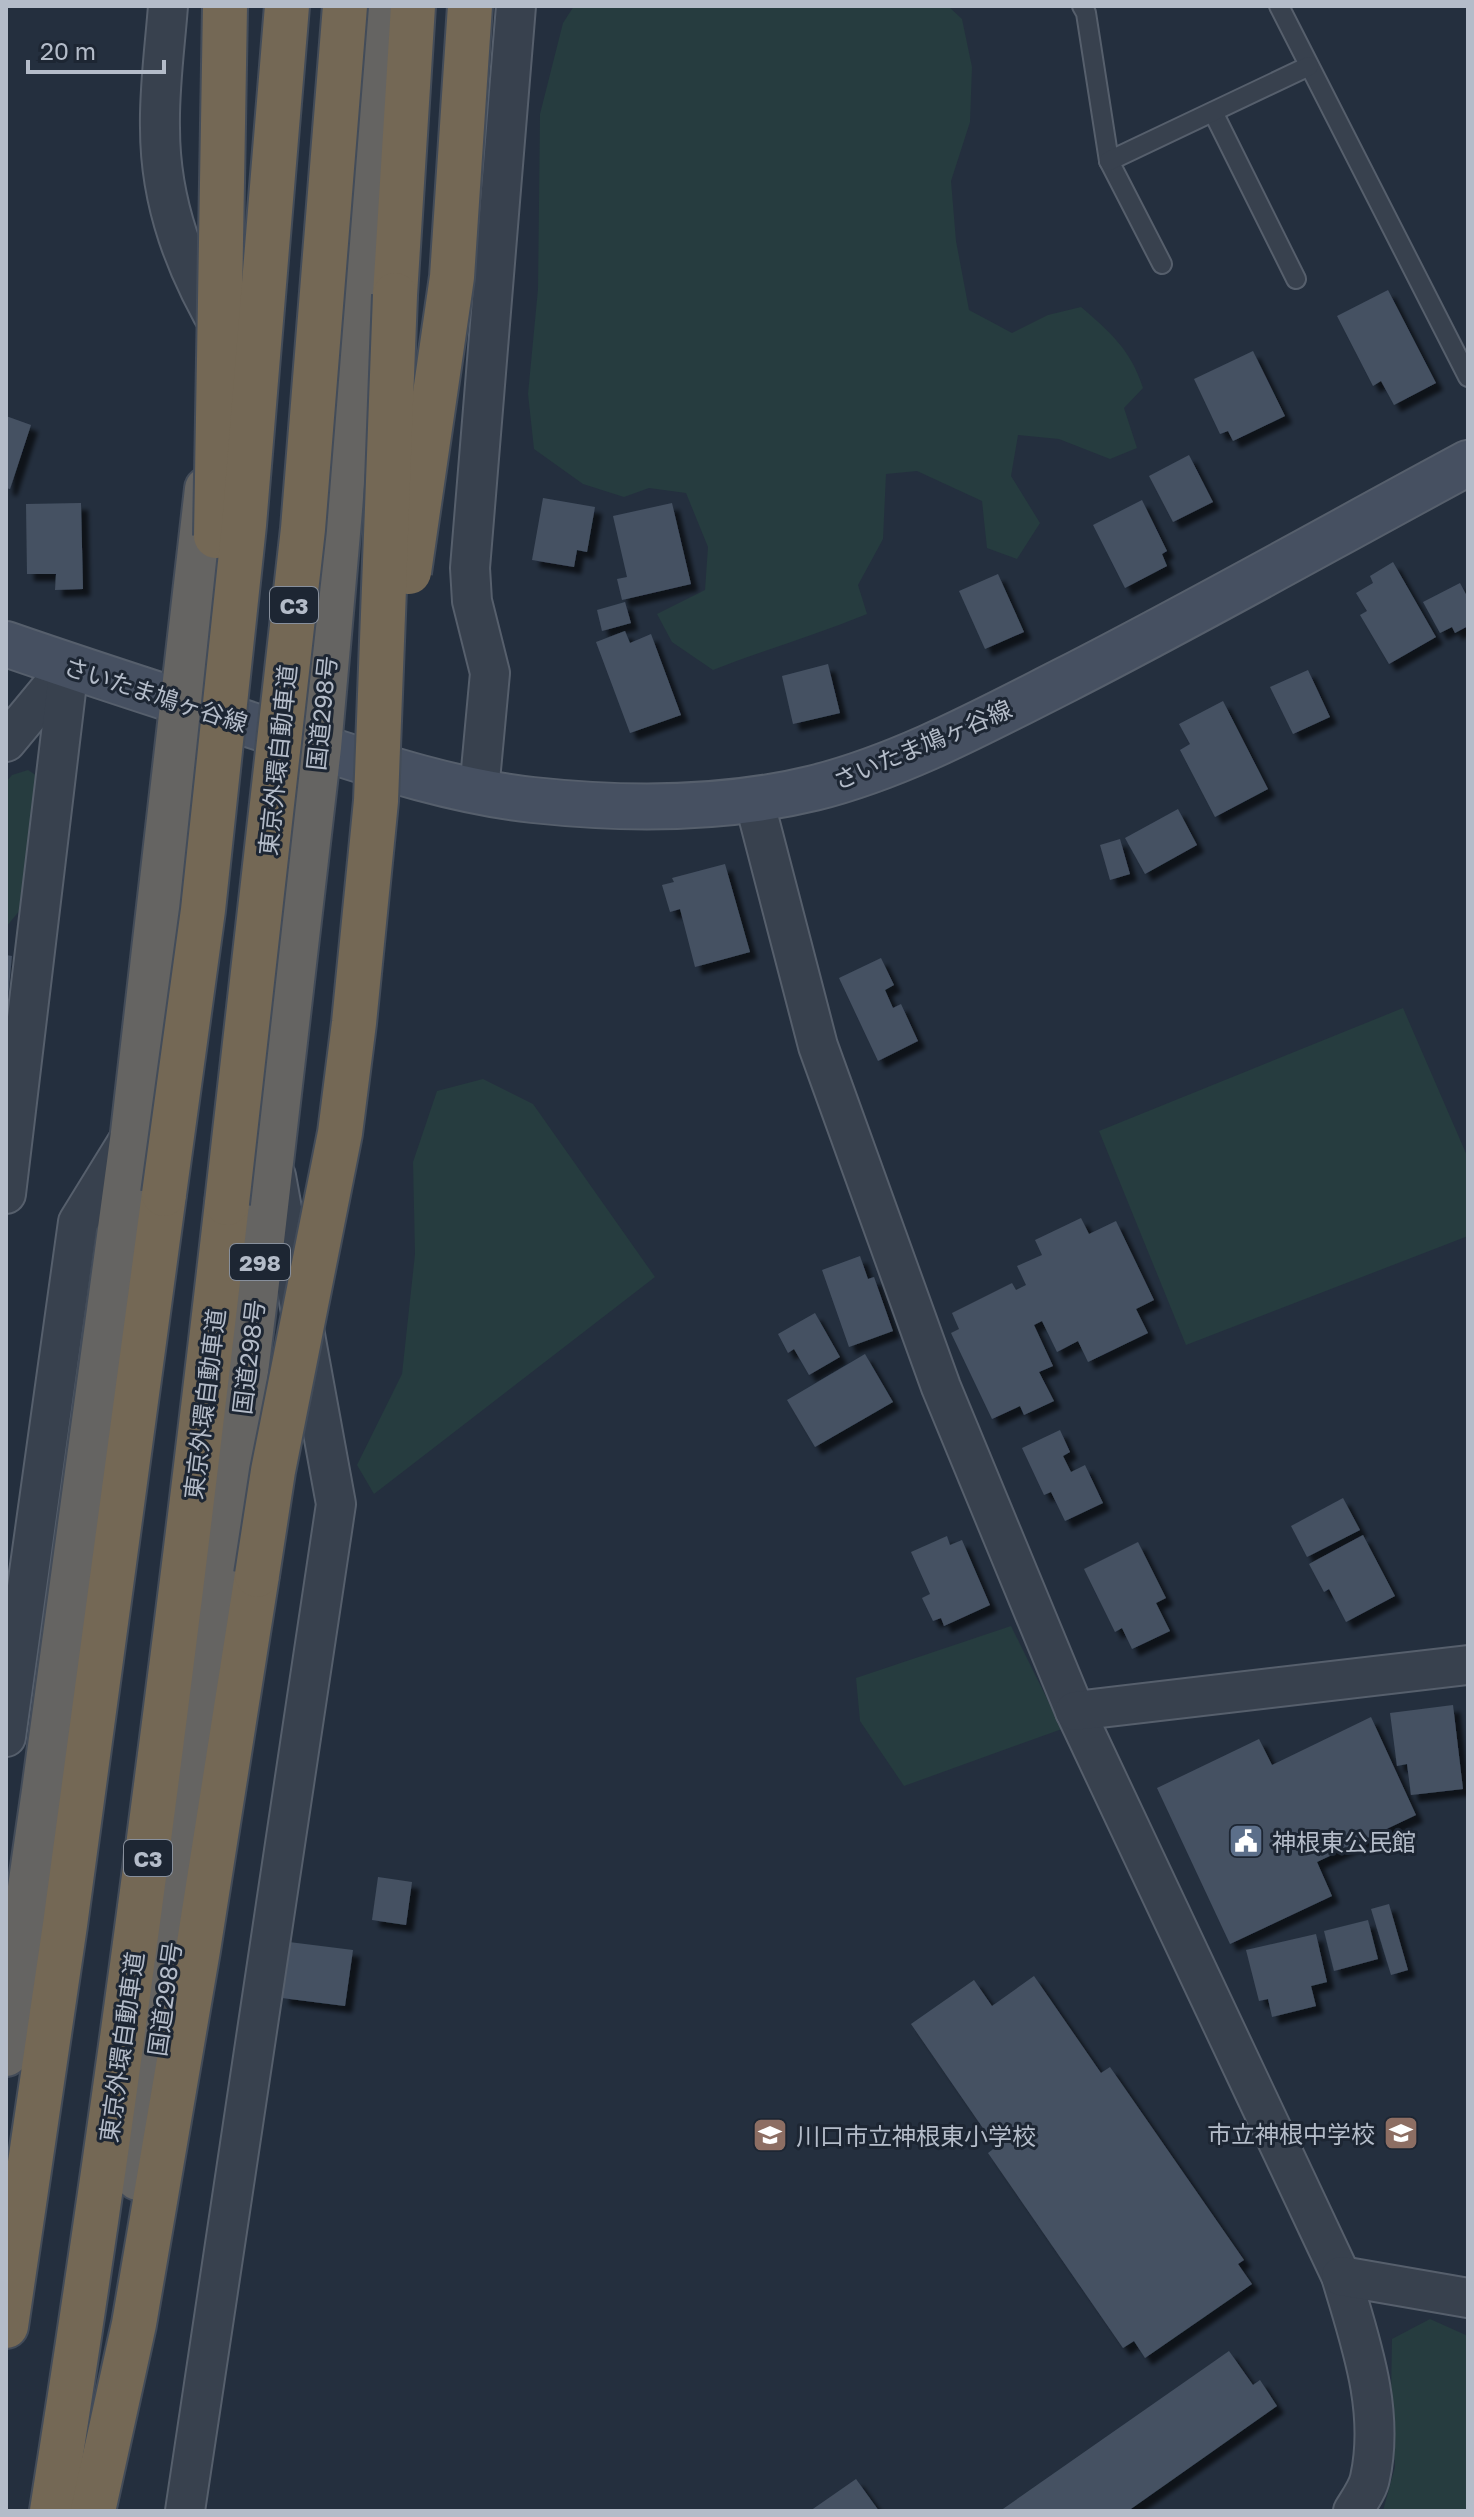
<svg xmlns="http://www.w3.org/2000/svg" width="1474" height="2517" font-family="'Golos Text','Noto Sans JP',sans-serif">
<style>
.green{fill:#263c3f}
.building{fill:#455162;filter:url(#shadow)}
.lines{fill:none;stroke-linecap:round;stroke-linejoin:round}
.service-casing{stroke:#565f6c;stroke-width:22}
.minor-casing{stroke:#565f6c;stroke-width:42}
.secondary-casing{stroke:#565f6c;stroke-width:48}
.trunk-casing{stroke:#434c59;stroke-width:48}
.motorway-casing{stroke:#434c59;stroke-width:48}
.service{stroke:#38414e;stroke-width:18}
.minor{stroke:#38414e;stroke-width:38}
.secondary{stroke:#465061;stroke-width:44}
.trunk{stroke:#656462;stroke-width:44}
.motorway{stroke:#746855;stroke-width:44}
.motorway-bridge-casing{stroke:#434c59;stroke-width:48;stroke-linecap:butt}
.motorway-bridge{stroke:#746855;stroke-width:44}
.labels{text-anchor:middle;dominant-baseline:central;stroke-width:6;stroke-linejoin:round;paint-order:stroke}
.shield{fill:#1d2633;stroke:#878f9c;stroke-width:2}
.shield-label{font-size:22px;font-weight:bold;fill:#b4bcc9}
.street-label{font-size:24px;fill:#b4bcc9;stroke:#1d2633}
.poi-label{font-size:24px;fill:#b4bcc9;stroke:#1d2633;text-anchor:start}
</style>
<defs>
<filter id="shadow"><feDropShadow dx="7" dy="7" stdDeviation="2" flood-color="#0009"/></filter>
</defs>
<rect width="100%" height="100%" fill="#242f3e"/>
<g class="green">
<path d="M574,6H948L962,19L972,67L970,122L951,181L956,241L969,310L1012,333L1048,315L1081,307C1110,332 1131,350 1143,388L1124,408L1137,448L1110,459L1059,439L1018,435L1011,476L1040,523L1017,559L987,548L982,501L917,471L886,474L883,539L858,585L867,614C816,635 764,650 713,670L672,642L657,614L705,590L708,547L686,493L649,488L624,497L583,484L534,449L528,394L538,289L540,114L563,23Z"/>
<polygon points="28,770 40,778 25,904 6,927 6,782 12,775"/>
<polygon points="1403,1008 1468,1158 1468,1236 1186,1345 1099,1131"/>
<polygon points="483,1079 533,1104 655,1277 374,1494 357,1465 402,1374 415,1254 413,1162 437,1091"/>
<polygon points="1011,1626 1062,1729 904,1786 860,1721 856,1678"/>
<polygon points="1430,2319 1468,2336 1468,2511 1383,2511 1395,2467 1391,2400 1392,2339"/>
</g>
<g class="building">
<polygon points="1388,290 1436,383 1394,405 1381,381 1373,386 1337,316"/>
<polygon points="1253,351 1285,416 1233,441 1228,431 1220,434 1194,379"/>
<polygon points="6,416 31,425 10,489 6,488"/>
<polygon points="1189,455 1213,502 1173,522 1149,476"/>
<polygon points="543,498 595,507 587,552 577,550 574,567 532,560"/>
<polygon points="1142,500 1167,551 1162,554 1167,566 1125,588 1093,525"/>
<polygon points="81,503 83,589 55,590 56,574 27,574 26,504"/>
<polygon points="672,503 691,584 622,600 617,579 627,577 613,516"/>
<polygon points="1393,562 1436,637 1389,664 1360,615 1367,611 1356,593 1373,583 1370,576"/>
<polygon points="998,574 1024,632 985,649 959,591"/>
<polygon points="1460,583 1468,598 1468,626 1455,633 1452,627 1440,633 1423,602"/>
<polygon points="625,602 631,623 602,631 597,610"/>
<polygon points="625,631 630,643 651,634 681,715 630,733 596,642"/>
<polygon points="828,664 840,713 793,724 782,676"/>
<polygon points="1308,670 1330,717 1293,734 1270,687"/>
<polygon points="1223,701 1268,789 1215,817 1180,750 1190,744 1179,724"/>
<polygon points="1178,809 1197,845 1145,874 1125,838"/>
<polygon points="1120,839 1130,874 1110,880 1100,845"/>
<polygon points="725,864 750,952 695,967 680,909 670,912 662,885 674,882 672,878"/>
<polygon points="6,955 12,956 8,998 6,997"/>
<polygon points="881,958 894,985 885,990 893,1008 901,1004 918,1041 878,1061 839,978"/>
<polygon points="1081,1218 1089,1234 1116,1221 1154,1300 1136,1309 1148,1333 1088,1362 1078,1341 1057,1352 1042,1321 1034,1325 1053,1366 1039,1372 1054,1401 1024,1415 1020,1406 992,1419 951,1333 959,1329 952,1313 1012,1283 1016,1290 1026,1285 1017,1266 1042,1255 1035,1240"/>
<polygon points="860,1256 868,1279 874,1277 893,1331 849,1347 822,1270"/>
<polygon points="815,1313 840,1357 809,1375 794,1349 788,1353 778,1334"/>
<polygon points="865,1354 893,1402 815,1447 787,1400"/>
<polygon points="1060,1430 1070,1452 1063,1456 1071,1472 1085,1465 1103,1503 1065,1521 1051,1492 1044,1495 1022,1448"/>
<polygon points="1343,1498 1360,1530 1307,1557 1291,1526"/>
<polygon points="1363,1535 1395,1596 1346,1622 1329,1589 1324,1592 1309,1564"/>
<polygon points="947,1536 950,1545 962,1540 990,1605 944,1626 941,1618 933,1621 922,1598 930,1594 911,1552"/>
<polygon points="1138,1542 1166,1598 1156,1603 1170,1631 1132,1649 1122,1628 1115,1632 1084,1569"/>
<polygon points="1453,1705 1463,1789 1411,1795 1407,1764 1397,1766 1390,1713"/>
<polygon points="1371,1717 1416,1815 1317,1862 1332,1896 1230,1944 1157,1788 1259,1739 1272,1765"/>
<polygon points="378,1877 412,1882 406,1925 372,1920"/>
<polygon points="1389,1904 1408,1970 1391,1975 1371,1909"/>
<polygon points="1368,1920 1378,1959 1334,1971 1324,1931"/>
<polygon points="1316,1934 1327,1982 1311,1986 1316,2006 1272,2017 1268,1999 1259,2001 1246,1950"/>
<polygon points="289,1942 353,1950 345,2006 282,1998"/>
<polygon points="1034,1976 1101,2073 1110,2067 1244,2260 1238,2264 1252,2284 1145,2358 1134,2341 1123,2348 988,2153 996,2147 911,2024 974,1980 992,2006"/>
<polygon points="1229,2351 1253,2385 1260,2380 1277,2406 1128,2511 1000,2511"/>
<polygon points="856,2479 879,2511 810,2511"/>
</g>
<g class="lines">
<g class="service-casing">
<g id="service">
<polyline points="1082,6 1086,13 1109,161 1162,264"/>
<polyline points="1279,6 1468,377"/>
<polyline points="1213,112 1296,279"/>
<polyline points="1109,161 1309,66"/>
</g>
</g>
<g class="minor-casing">
<g id="minor">
<path d="M168,6C165,46 159,88 160,128C160,204 186,271 225,336"/>
<polyline points="6,742 69,666"/>
<polyline points="479,791 490,673 472,601 470,568 516,6"/>
<path d="M754,800L818,1046L941,1387L1075,1711L1341,2276C1360,2341 1385,2409 1370,2478C1368,2489 1359,2501 1353,2511"/>
<polyline points="6,1194 69,666"/>
<polyline points="1075,1711 1468,1665"/>
<polyline points="6,1737 78,1222 131,1136"/>
<polyline points="1341,2276 1468,2298"/>
<polyline points="185,2511 336,1504 276,1176"/>
</g>
</g>
<g class="secondary-casing">
<path id="secondary" d="M6,644C98,676 190,705 282,735C363,761 448,791 533,800C626,810 724,810 814,788C902,766 986,720 1067,679C1202,610 1334,535 1468,463"/>
</g>
<g class="trunk-casing">
<g id="trunk">
<polyline points="6,2054 44,1791 133,1133 207,489"/>
<polyline points="138,2178 192,1810 259,1266 319,747 340,510 379,6"/>
</g>
</g>
<g class="motorway-casing">
<g id="motorway">
<polyline points="395,295 413,6"/>
<polyline points="6,2326 65,1925 164,1194"/>
<path d="M52,2511C121,2076 177,1640 227,1203"/>
<polyline points="93,2511 134,2324 198,1950 257,1575"/>
</g>
</g>
<use href="#service" class="service"/>
<use href="#minor" class="minor"/>
<use href="#secondary" class="secondary"/>
<use href="#trunk" class="trunk"/>
<use href="#motorway" class="motorway"/>
<g class="motorway-bridge-casing">
<g id="motorway-bridge">
<polyline points="216,536 225,6"/>
<polyline points="409,572 452,277 470,6"/>
<polyline points="164,1194 203,910 244,525 287,6"/>
<polyline points="227,1203 303,529 345,6"/>
<polyline points="257,1575 273,1471 340,1133 354,1023 376,801 395,295"/>
</g>
</g>
<use href="#motorway-bridge" class="motorway-bridge"/>
</g>
<defs>
<g id="civic-square" transform="scale(1.8)"><rect x="-9" y="-9" width="18" height="18" rx="4" fill="#5c6f8a" stroke="#1d2633"/><path d="M-.6-6.5H3V-4.5H.6V-3L4-1V1h2V6H-6V1h2V-1L-.6-3ZM-1.2 2.5V6h2.4V2.5Z" fill="#fff"/></g>
<g id="school-square" transform="scale(1.8)"><rect x="-9" y="-9" width="18" height="18" rx="4" fill="#8d6e63" stroke="#1d2633"/><path d="M0-5L7-2L0 1L-7-2ZM-4 1L0 2.5L4 1V4Q0 6-4 4Z" fill="#fff"/></g>
</defs>
<g fill-rule="evenodd">
<use href="#civic-square" x="1246" y="1841"/>
<use href="#school-square" x="1401" y="2133"/>
<use href="#school-square" x="770" y="2135"/>
</g>
<g class="labels">
<g class="shield">
<rect x="270" y="587" width="48" height="36" rx="6"/>
<rect x="230" y="1244" width="60" height="36" rx="6"/>
<rect x="124" y="1840" width="48" height="36" rx="6"/>
</g>
<g class="shield-label">
<text x="294" y="605">C3</text>
<text x="260" y="1262">298</text>
<text x="148" y="1858">C3</text>
</g>
<g class="street-label">
<text transform="translate(156 694) rotate(18)">さいたま鳩ヶ谷線</text>
<text transform="translate(321 713) rotate(-84)">国道298号</text>
<text transform="translate(922 744) rotate(-23)">さいたま鳩ヶ谷線</text>
<text transform="translate(277 760) rotate(-84)">東京外環自動車道</text>
<text transform="translate(248 1357) rotate(-83)">国道298号</text>
<text transform="translate(204 1404) rotate(-83)">東京外環自動車道</text>
<text transform="translate(164 1999) rotate(-82)">国道298号</text>
<text transform="translate(121 2047) rotate(-82)">東京外環自動車道</text>
</g>
<g class="poi-label">
<text x="1272" y="1841">神根東公民館</text>
<text x="1375" y="2133" text-anchor="end">市立神根中学校</text>
<text x="796" y="2135">川口市立神根東小学校</text>
</g>
</g>
<rect width="1474" height="2517" fill="none" stroke="#b4bcc9" stroke-width="16"/>
<path d="M28 60v12h136v-12" fill="none" stroke="#b4bcc9" stroke-width="4"/>
<text x="40" y="60" font-size="24" fill="#b4bcc9" stroke="#1d2633" stroke-width="6" paint-order="stroke">20 m</text>
</svg>
